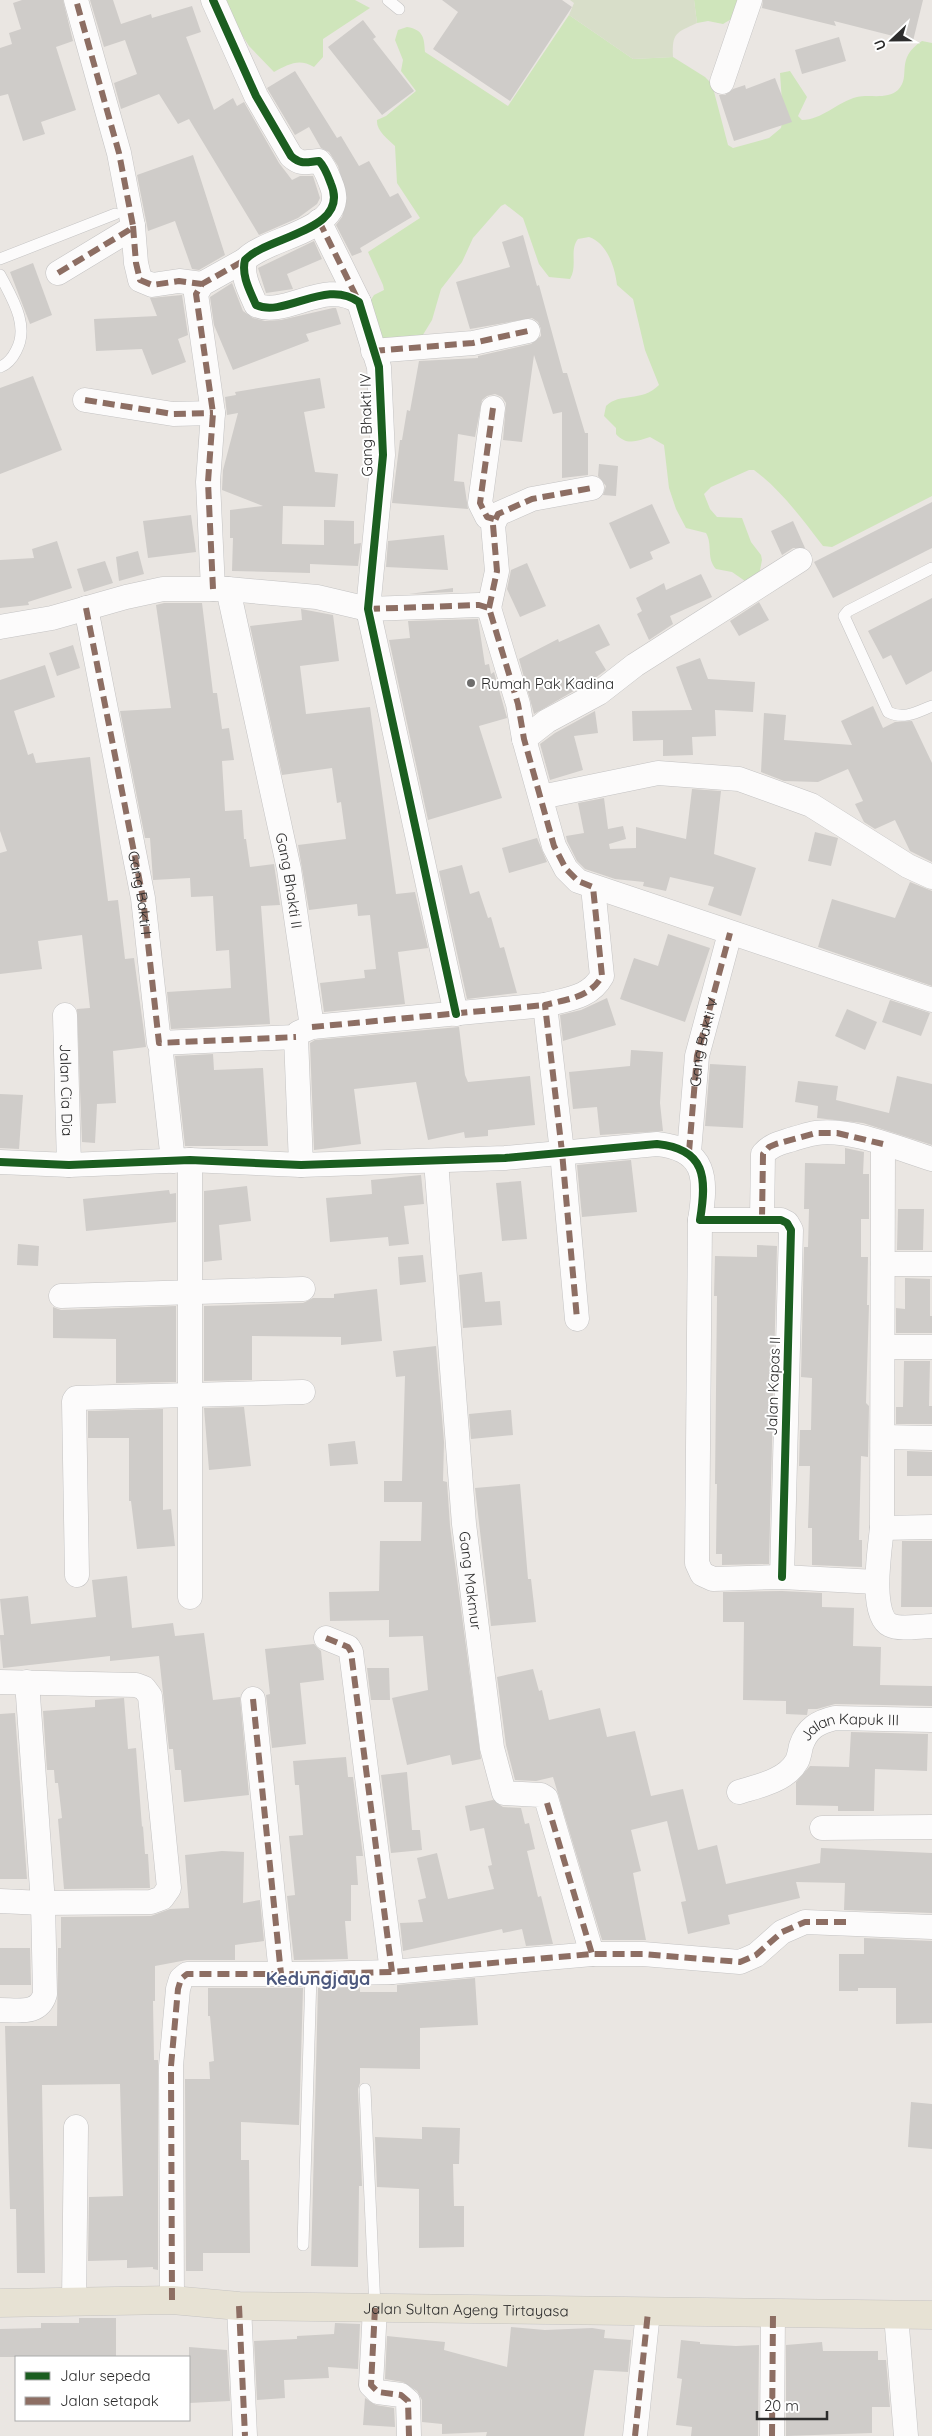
<svg xmlns="http://www.w3.org/2000/svg" width="932" height="2436" font-family="Quicksand,sans-serif">
<style>
.green{fill:#cfe5bb}
.cemetery{fill:#d8dec9}
.building{fill:#cfccc9}
.lines{fill:none;stroke-linecap:round;stroke-linejoin:round}
.lane-casing{stroke:#c4c3c3;stroke-width:12}
.street-casing{stroke:#c4c3c3;stroke-width:25}
.primary-casing{stroke:#c6c4c2;stroke-width:29}
.lane{stroke:#fcfbfb;stroke-width:11}
.street{stroke:#fcfbfb;stroke-width:24}
.primary{stroke:#e7e2d4;stroke-width:28}
.quiet{stroke:#8d6e63;stroke-width:6;stroke-dasharray:12 6;stroke-linecap:butt}
.cycleway-casing{stroke:#fff;stroke-width:11}
.cycleway{stroke:#1b5e20;stroke-width:8}
.poi-dot{fill:#6e6d6c;stroke:#fff;stroke-width:2}
.labels{text-anchor:middle;dominant-baseline:central;stroke-width:4;stroke-linejoin:round;paint-order:stroke}
.street-label{font-size:15px;fill:#2c2c2c;stroke:#fff}
.poi-label{font-size:15px;fill:#2c2c2c;stroke:#fff;text-anchor:start}
.quarter-label{font-size:18px;font-weight:bold;fill:#4c587e;stroke:#fff}
</style>
<rect width="100%" height="100%" fill="#eae6e2"/>
<g class="green">
<path d="M220,0H355L370,8L323,39V57L314,67C299,58 289,64 274,72L249,46Z"/>
<polygon points="694,0 741,0 733,18 723,24 708,21 697,23"/>
<path d="M569,15L633,59L673,57L705,77L712,84L728,145L733,148L769,138L781,128L783,117L780,73L790,71L807,97L798,116L802,120C822,120 837,102 857,97C870,94 887,100 898,90C912,76 894,59 922,41L932,43V496L832,547L823,546C802,519 782,491 754,470H749L711,487L704,494L710,509L717,517L742,518L751,542L761,555L762,560L759,575L745,581L732,572L716,569C706,558 713,545 706,533L686,528L676,509L669,488L664,445L650,437C638,441 626,446 616,434V428L604,416L606,406C620,392 641,403 659,385L645,350L633,299L617,285C615,267 607,243 589,237L578,239C569,250 578,266 570,279L549,277L539,264L523,218L505,204L501,206L473,238L462,262L441,289L432,320L421,338L386,347L367,306L374,295L384,290L383,285L368,252L420,218L397,183L395,146C388,139 376,131 377,120L386,116L416,91L401,71L403,60L395,40L398,30L407,27C424,30 424,38 425,52L508,106Z"/>
</g>
<path class="cemetery" d="M570,0H694L697,23C676,33 672,32 673,57L633,59L569,15L574,3Z"/>
<g class="building">
<polygon points="22,0 63,0 73,41 56,47 76,110 41,122 45,134 23,141 8,94 0,96 0,48 12,44 9,33 21,29 13,3"/>
<polygon points="90,0 113,0 121,24 151,14 152,18 192,6 201,32 186,37 214,110 233,98 237,106 244,102 279,163 292,180 300,176 313,176 320,198 317,204 298,218 259,235 189,119 178,124 159,94 121,109 114,83 137,74 125,40 104,47"/>
<polygon points="442,0 562,0 572,7 510,101 433,49 458,12"/>
<polygon points="763,0 923,0 913,41 834,21 836,26 762,8"/>
<polygon points="363,20 376,37 373,39 414,91 382,115 328,47"/>
<polygon points="839,37 846,61 802,74 795,50"/>
<polygon points="295,71 337,138 341,136 359,166 369,161 390,197 398,193 412,217 360,248 362,252 352,256 336,225 342,217 347,198 338,166 329,152 321,148 309,127 295,135 267,88"/>
<polygon points="775,78 792,122 734,141 719,95 725,95 733,89 745,85 746,89"/>
<polygon points="193,155 225,255 199,270 192,269 175,221 148,231 137,175"/>
<polygon points="523,235 537,286 539,285 563,373 567,373 585,433 588,433 588,475 562,478 562,412 553,414 534,355 522,442 503,440 506,403 502,397 495,394 487,396 482,400 475,437 458,434 454,481 464,482 468,509 392,503 400,440 402,440 407,410 410,411 419,361 478,358 478,356 531,344 541,336 541,329 538,322 532,318 470,329 456,282 510,267 502,242"/>
<polygon points="314,241 322,259 287,274 293,289 266,293 258,268"/>
<polygon points="33,263 52,315 30,324 10,272"/>
<polygon points="232,283 243,311 253,318 265,321 281,320 333,308 336,308 341,324 306,334 309,341 233,370 214,325 210,297"/>
<polygon points="182,295 188,335 178,339 186,362 152,375 142,349 96,351 94,319 157,316 150,298"/>
<polygon points="33,376 62,450 0,474 0,388"/>
<polygon points="320,378 325,408 304,412 315,472 338,474 335,507 283,506 282,544 324,545 324,520 354,521 354,544 361,543 358,566 310,564 310,573 232,571 233,538 230,538 230,510 263,506 222,490 223,470 238,413 227,415 225,397 236,395 235,392"/>
<polygon points="599,464 618,466 616,496 603,495 606,486 598,476"/>
<polygon points="932,502 932,548 833,598 814,562"/>
<polygon points="652,504 670,543 650,552 653,559 630,569 609,523"/>
<polygon points="191,515 196,552 148,558 143,521"/>
<polygon points="793,521 805,548 793,548 782,555 771,531"/>
<polygon points="444,535 448,570 386,567 388,541"/>
<polygon points="57,541 72,588 28,602 29,605 0,608 0,560 34,558 32,549"/>
<polygon points="138,551 144,574 119,581 116,557"/>
<polygon points="105,561 113,583 84,592 77,569"/>
<polygon points="527,563 546,606 520,617 507,589 511,570"/>
<polygon points="701,574 712,597 670,616 673,624 649,640 637,614 642,611 636,598 664,583 666,590"/>
<polygon points="453,588 453,592 409,594 424,592"/>
<polygon points="932,598 932,671 906,685 891,655 883,659 868,631"/>
<polygon points="759,602 769,620 739,636 730,621"/>
<polygon points="164,603 202,603 213,693 217,693 222,729 229,728 234,760 222,761 225,811 242,810 244,839 246,839 250,867 274,864 280,905 261,906 270,1024 171,1029 167,992 231,988 229,950 216,951 213,896 191,897 190,878 153,880 150,838 145,838 120,711 171,708 156,605"/>
<polygon points="301,609 333,615 339,661 300,666 306,714 370,707 396,894 415,892 428,948 398,952 405,1004 324,1012 320,983 365,978 364,970 376,969 370,915 358,916 357,904 309,910 298,845 346,839 341,802 337,803 332,768 282,775 250,626 302,620"/>
<polygon points="478,619 485,665 489,664 491,674 494,672 507,718 479,726 502,798 428,820 389,640 410,638 408,621"/>
<polygon points="599,624 610,645 595,652 606,670 591,681 534,714 519,659 558,639 559,642"/>
<polygon points="73,645 80,668 57,676 49,653"/>
<polygon points="700,658 708,679 755,682 753,712 715,710 716,736 692,737 693,755 663,756 663,740 633,741 632,711 692,710 676,667"/>
<polygon points="45,665 55,697 14,711 28,755 33,753 36,763 90,757 108,901 118,900 125,959 134,958 146,1047 113,1051 116,1103 97,1104 95,1143 82,1142 77,1009 90,1008 82,935 38,941 42,969 0,974 0,853 7,851 0,831 0,680"/>
<polygon points="873,706 883,728 895,722 912,721 932,763 932,862 910,851 895,820 875,829 864,822 855,804 863,801 848,769 818,782 784,781 761,772 764,713 786,715 784,740 852,745 841,721"/>
<polygon points="595,711 598,733 574,736 583,770 550,780 540,744 555,733"/>
<polygon points="692,789 721,791 714,854 756,868 741,916 708,905 714,887 670,877 666,891 643,886 644,882 615,879 585,869 577,861 567,841 566,836 584,833 578,803 604,798 608,829 623,826 626,839 609,844 610,849 636,848 636,827 686,839"/>
<polygon points="815,832 838,838 831,866 808,861"/>
<polygon points="537,838 547,862 509,873 502,848"/>
<polygon points="462,865 470,894 479,891 488,918 491,917 500,948 504,947 517,993 467,999 439,871"/>
<polygon points="910,882 932,891 932,986 818,947 832,899 895,918"/>
<polygon points="668,934 710,948 685,1022 620,999 634,958 658,966"/>
<polygon points="607,998 616,1025 563,1041 560,1015 581,1010"/>
<polygon points="890,1000 930,1013 921,1036 882,1022"/>
<polygon points="847,1009 877,1022 865,1050 835,1036"/>
<polygon points="459,1027 465,1075 468,1082 530,1076 535,1125 488,1130 488,1136 465,1138 464,1132 428,1140 416,1082 354,1089 361,1144 314,1150 310,1043 315,1040"/>
<polygon points="631,1050 663,1052 660,1103 663,1131 600,1135 597,1107 573,1109 569,1072 630,1066"/>
<polygon points="213,1054 214,1070 263,1068 268,1146 185,1146 175,1056"/>
<polygon points="710,1064 746,1066 743,1128 705,1126"/>
<polygon points="897,1076 932,1084 932,1145 863,1123 817,1118 818,1106 795,1102 798,1081 838,1086 836,1100 889,1113"/>
<polygon points="0,1094 23,1095 19,1149 0,1148"/>
<polygon points="845,1148 864,1152 863,1174 869,1174 869,1219 861,1219 861,1257 868,1257 867,1305 869,1305 866,1403 869,1406 868,1457 861,1456 859,1540 862,1540 862,1567 812,1565 812,1528 808,1528 810,1466 799,1466 800,1430 811,1430 812,1378 801,1377 804,1247 808,1247 809,1209 804,1209 805,1163 845,1164"/>
<polygon points="631,1160 637,1212 582,1217 577,1165"/>
<polygon points="421,1175 424,1204 404,1206 409,1244 389,1246 388,1237 330,1242 326,1198 372,1194 371,1180"/>
<polygon points="521,1181 527,1239 502,1241 496,1183"/>
<polygon points="247,1186 251,1221 219,1225 222,1260 204,1262 204,1191"/>
<polygon points="169,1190 170,1194 176,1193 176,1222 86,1231 83,1199"/>
<polygon points="898,1209 924,1209 923,1250 897,1250"/>
<polygon points="18,1244 39,1246 38,1266 17,1265"/>
<polygon points="757,1245 777,1246 769,1564 722,1565 722,1554 716,1554 717,1484 715,1484 717,1296 714,1296 715,1256 757,1257"/>
<polygon points="423,1255 426,1282 400,1285 398,1257"/>
<polygon points="482,1272 485,1302 500,1301 502,1325 463,1328 459,1275"/>
<polygon points="905,1278 930,1279 930,1316 932,1316 932,1333 896,1333 896,1308 905,1309"/>
<polygon points="377,1289 382,1341 341,1345 341,1337 252,1336 252,1380 204,1381 204,1306 303,1303 313,1298 334,1298 334,1294"/>
<polygon points="176,1306 176,1382 116,1383 116,1339 53,1338 53,1307 61,1310"/>
<polygon points="436,1346 444,1442 443,1481 447,1482 450,1526 481,1759 452,1765 450,1755 407,1765 392,1698 428,1690 423,1636 389,1637 389,1620 330,1621 329,1592 379,1591 380,1541 421,1541 422,1502 384,1502 384,1481 402,1481 405,1376 396,1377 393,1351"/>
<polygon points="904,1361 930,1361 929,1406 932,1406 932,1424 896,1424 896,1407 903,1407"/>
<polygon points="244,1407 251,1466 209,1470 204,1408"/>
<polygon points="163,1409 163,1510 171,1509 175,1546 137,1549 131,1501 129,1501 129,1438 88,1438 88,1411"/>
<polygon points="511,1410 513,1435 471,1439 469,1414"/>
<polygon points="355,1441 358,1464 330,1466 328,1444"/>
<polygon points="907,1451 932,1452 932,1476 907,1476"/>
<polygon points="520,1484 528,1579 531,1579 536,1622 491,1626 475,1488"/>
<polygon points="902,1541 932,1541 932,1607 901,1607"/>
<polygon points="127,1576 132,1628 173,1623 175,1636 204,1633 213,1700 240,1697 249,1795 184,1802 181,1770 175,1770 173,1749 169,1749 159,1656 110,1661 110,1656 3,1668 0,1638 0,1635 4,1635 0,1599 28,1596 31,1624 96,1617 92,1580"/>
<polygon points="782,1591 822,1593 822,1607 854,1608 853,1646 881,1647 880,1685 932,1686 932,1706 835,1704 817,1709 808,1709 807,1715 786,1714 786,1701 743,1700 744,1622 723,1622 723,1592"/>
<polygon points="314,1644 321,1651 324,1680 300,1683 306,1744 272,1748 266,1695 270,1694 265,1649"/>
<polygon points="367,1668 389,1668 390,1700 371,1700"/>
<polygon points="533,1669 539,1691 542,1690 549,1720 600,1708 607,1737 635,1731 651,1796 683,1789 698,1850 717,1845 726,1884 820,1863 821,1848 932,1853 932,1913 844,1910 845,1883 796,1882 800,1898 728,1915 730,1924 688,1934 681,1902 686,1901 667,1821 631,1830 641,1871 633,1873 646,1940 602,1940 553,1777 536,1781 515,1780 506,1745 497,1677"/>
<polygon points="124,1698 128,1749 136,1748 142,1827 143,1826 145,1854 148,1854 150,1888 64,1889 58,1819 62,1818 58,1783 55,1783 54,1770 47,1770 43,1711 95,1707 95,1700"/>
<polygon points="15,1713 27,1879 0,1879 0,1714"/>
<polygon points="851,1732 928,1734 927,1771 875,1769 874,1811 838,1811 838,1806 796,1805 796,1782 810,1766 849,1767"/>
<polygon points="346,1757 348,1777 353,1777 363,1856 356,1856 358,1885 351,1885 351,1921 345,1921 348,1959 294,1960 287,1896 295,1895 289,1836 303,1835 299,1785 295,1785 293,1761"/>
<polygon points="407,1772 412,1830 420,1830 422,1850 391,1853 381,1775"/>
<polygon points="493,1800 503,1807 521,1808 525,1824 529,1823 535,1849 527,1851 538,1897 541,1896 553,1944 526,1946 522,1929 503,1933 502,1929 403,1951 400,1923 423,1922 418,1900 426,1898 417,1858 437,1853 448,1899 494,1889 488,1866 492,1865 484,1828 470,1831 465,1806"/>
<polygon points="222,1851 244,1852 243,1903 260,1900 264,1941 235,1945 235,1960 187,1960 155,1966 155,2001 153,2001 154,2060 158,2060 158,2270 153,2269 153,2267 127,2268 127,2260 88,2261 89,2197 123,2196 120,2084 42,2085 45,2273 17,2273 16,2209 10,2209 5,2026 57,2026 58,1948 61,1948 61,1917 151,1916 170,1909 189,1908 185,1855"/>
<polygon points="864,1938 932,1941 932,2023 896,2024 896,1988 858,1988 858,1991 839,1991 839,1954 864,1954"/>
<polygon points="0,1948 30,1948 31,1985 0,1985"/>
<polygon points="475,1978 478,2025 420,2028 420,2069 360,2068 360,2083 358,2089 362,2186 359,2186 358,2267 311,2266 318,1988 360,1987 360,1992 397,1992 397,1985"/>
<polygon points="208,1988 303,1988 299,2125 241,2122 241,2160 249,2160 250,2253 203,2253 203,2271 186,2271 185,2079 210,2079 209,2062 214,2061 210,2016 208,2016"/>
<polygon points="911,2102 932,2104 932,2149 908,2147"/>
<polygon points="422,2127 460,2128 459,2164 453,2164 454,2206 464,2206 464,2247 419,2248 419,2189 377,2187 375,2137 422,2139"/>
<polygon points="79,2318 116,2318 116,2357 0,2357 0,2329 41,2328 41,2323 79,2323"/>
<polygon points="335,2323 360,2324 358,2369 328,2367 329,2378 284,2380 285,2398 257,2400 254,2341 297,2339 297,2336 334,2334"/>
<polygon points="511,2327 545,2330 592,2328 605,2330 604,2338 631,2340 628,2372 594,2370 584,2436 486,2436 487,2432 442,2434 442,2424 422,2422 422,2400 417,2391 403,2382 385,2379 387,2336 445,2342 444,2350 507,2367"/>
<polygon points="681,2340 700,2342 700,2344 736,2346 759,2345 758,2436 691,2436 692,2427 676,2425 682,2379 677,2378"/>
<polygon points="822,2342 823,2351 878,2351 878,2360 886,2360 890,2407 872,2407 872,2433 786,2436 786,2345"/>
<polygon points="189,2347 227,2350 230,2401 189,2403"/>
<polygon points="365,2398 376,2405 394,2408 395,2427 363,2425"/>
</g>
<g class="lines">
<g class="lane-casing">
<g id="lane">
<polyline points="388,0 399,9"/>
<polyline points="0,259 115,214"/>
<path d="M0,275C12,298 30,326 16,351C12,359 8,364 0,367"/>
<path d="M932,568L848,611L844,616L888,712C904,720 917,712 932,706"/>
<polyline points="365,2089 375,2308"/>
<polyline points="303,2245 311,1974"/>
</g>
</g>
<g class="street-casing">
<g id="street">
<path d="M213,0L256,96L291,156C301,165 306,162 319,161C325,167 328,176 331,184C351,231 267,236 245,260C241,275 250,291 256,305C285,318 326,278 359,302L379,367L383,455L368,609L456,1014"/>
<polyline points="722,82 750,0"/>
<polyline points="319,221 359,302"/>
<polyline points="133,226 136,263 140,280 152,285 179,281 202,284"/>
<polyline points="58,273 129,230 133,226 119,153 76,0"/>
<polyline points="373,351 473,343 528,331"/>
<polyline points="85,400 173,414 213,413"/>
<polyline points="493,408 480,503 487,517 494,519"/>
<polyline points="213,589 208,482 213,413 196,294 202,284 245,260"/>
<path id="s1" d="M228,589L289,869L312,1027"/>
<path id="s2" d="M86,608L143,898L159,1043L296,1037"/>
<polyline points="489,608 497,571 493,525 498,514 532,499 592,488"/>
<polyline points="0,627 52,618 126,597 163,589 228,589 317,597 368,609 479,605 489,608 518,704 524,739 554,846 566,869 578,881 932,1000"/>
<polyline points="524,739 547,721 599,693 635,665 800,560"/>
<polyline points="541,797 658,773 739,779 811,805 908,866 932,877"/>
<path id="s3" d="M65,1015L69,1165"/>
<polyline points="161,1053 173,1161"/>
<path d="M883,1144L882,1528C880,1547 869,1615 890,1625C900,1630 920,1626 932,1626"/>
<path id="s4" d="M689,1152L697,1056L730,933"/>
<path id="s5" d="M436,1161L464,1524L492,1748L504,1793L541,1795L546,1798L592,1954"/>
<path d="M0,1162L69,1165L190,1160L301,1165L505,1158L657,1144C706,1149 707,1178 700,1220H781L787,1223L791,1230L782,1577"/>
<polyline points="301,1165 296,1037 298,1033 312,1027 545,1005"/>
<path d="M762,1219L763,1154C772,1144 781,1143 793,1139C801,1137 808,1134 816,1133C851,1128 899,1149 932,1159"/>
<polyline points="700,1220 697,1563 702,1574 713,1579 782,1577 876,1582"/>
<polyline points="883,1264 932,1264"/>
<polyline points="61,1296 303,1289"/>
<path d="M577,1319L562,1152L545,1005C567,999 590,998 602,976L593,887"/>
<polyline points="883,1347 932,1347"/>
<polyline points="883,1437 932,1438"/>
<polyline points="882,1528 932,1527"/>
<polyline points="77,1575 74,1401 76,1398 303,1392"/>
<polyline points="190,1597 190,1160"/>
<polyline points="326,1638 348,1647 351,1652 392,1972"/>
<polyline points="0,1682 136,1685 144,1688 150,1696 169,1888 162,1898 151,1902 43,1903 0,1901"/>
<polyline points="253,1699 281,1974"/>
<path id="s6" d="M739,1792C758,1786 786,1781 797,1761C799,1757 800,1751 801,1746C807,1728 818,1722 835,1718L932,1720"/>
<polyline points="822,1828 932,1827"/>
<path d="M0,2010C19,2010 39,2015 45,1994L43,1903L27,1682"/>
<polyline points="172,2300 171,2066 178,1989 181,1979 187,1974 311,1974 392,1972 592,1954 643,1954 740,1962 756,1955 782,1932 805,1922 932,1927"/>
<polyline points="74,2303 76,2127"/>
<polyline points="239,2306 245,2436"/>
<polyline points="375,2308 371,2385 378,2392 401,2395 408,2401 409,2436"/>
<polyline points="896,2315 906,2436"/>
<polyline points="635,2436 648,2312"/>
<polyline points="772,2436 773,2313"/>
</g>
</g>
<g class="primary-casing">
<g id="primary">
<path id="s7" d="M0,2303L172,2300L239,2306L932,2315"/>
</g>
</g>
<use href="#lane" class="lane"/>
<use href="#street" class="street"/>
<use href="#primary" class="primary"/>
<g class="quiet">
<polyline points="319,221 359,302"/>
<polyline points="133,226 136,263 140,280 152,285 179,281 202,284"/>
<polyline points="58,273 129,230 133,226 119,153 76,0"/>
<polyline points="373,351 473,343 528,331"/>
<polyline points="85,400 173,414 213,413"/>
<polyline points="493,408 480,503 487,517 494,519"/>
<polyline points="213,589 208,482 213,413 196,294 202,284 245,260"/>
<polyline points="86,608 143,898 159,1043 296,1037"/>
<polyline points="489,608 497,571 493,525 498,514 532,499 592,488"/>
<path d="M368,609L479,605L489,608L518,704L524,739L554,846L566,869L578,881L593,887L602,976C590,998 567,999 545,1005L562,1152L577,1319"/>
<polyline points="312,1027 545,1005"/>
<polyline points="689,1152 697,1056 730,933"/>
<polyline points="762,1219 763,1154 769,1147 776,1144 816,1133 837,1133 883,1144"/>
<polyline points="326,1638 348,1647 351,1652 392,1972"/>
<polyline points="253,1699 281,1974"/>
<polyline points="547,1803 592,1954"/>
<polyline points="172,2300 171,2066 178,1989 181,1979 187,1974 311,1974 392,1972 592,1954 643,1954 740,1962 756,1955 782,1932 805,1922 848,1922"/>
<polyline points="239,2306 245,2436"/>
<polyline points="375,2308 371,2385 378,2392 401,2395 408,2401 409,2436"/>
<polyline points="635,2436 648,2312"/>
<polyline points="772,2436 773,2313"/>
</g>
<g class="cycleway-casing">
<g id="cycleway">
<path d="M213,0L256,96L291,156C301,165 306,162 319,161C325,167 328,176 331,184C351,231 267,236 245,260C241,275 250,291 256,305C285,318 326,278 359,302L379,367L383,455L368,609L456,1014"/>
<path d="M0,1162L69,1165L190,1160L301,1165L505,1158L657,1144C706,1149 707,1178 700,1220H781L787,1223L791,1230L782,1577"/>
</g>
</g>
<use href="#cycleway" class="cycleway"/>
</g>
<circle class="poi-dot" cx="471" cy="683" r="5"/>
<g class="labels">
<g class="street-label">
<text transform="translate(366 425) rotate(-91)">Gang Bhakti IV</text>
<text stroke="none"><textPath href="#s1" startOffset="298">Gang Bhakti II</textPath></text>
<text stroke="none"><textPath href="#s2" startOffset="290">Gang Bakti I</textPath></text>
<text stroke="none"><textPath href="#s4" startOffset="111">Gang Bakti V</textPath></text>
<text stroke="none"><textPath href="#s3" startOffset="75">Jalan Cia Dia</textPath></text>
<text transform="translate(773 1386) rotate(-88)">Jalan Kapas II</text>
<text stroke="none"><textPath href="#s5" startOffset="421">Gang Makmur</textPath></text>
<text stroke="none"><textPath href="#s6" startOffset="142">Jalan Kapuk III</textPath></text>
<text stroke="none"><textPath href="#s7" startOffset="466">Jalan Sultan Ageng Tirtayasa</textPath></text>
</g>
<g class="poi-label">
<text x="481" y="683">Rumah Pak Kadina</text>
</g>
<g class="quarter-label">
<text x="318" y="1978">Kedungjaya</text>
</g>
</g>
<rect x="15" y="2356" width="175" height="65" fill="#ffffff" stroke="#ababab"/>
<rect x="25" y="2372" width="25" height="8" fill="#1b5e20" stroke="#ababab"/>
<text x="60" y="2381" font-size="15" fill="#2c2c2c">Jalur sepeda</text>
<rect x="25" y="2397" width="25" height="8" fill="#8d6e63" stroke="#ababab"/>
<text x="60" y="2406" font-size="15" fill="#2c2c2c">Jalan setapak</text>
<g transform="translate(892 40) rotate(248)" stroke="#ffffff" stroke-width="4" paint-order="stroke">
<path d="M0-4L9 19L0 12L-9 19Z" fill="#2c2c2c"/>
<text y="-8" font-size="14" font-weight="bold" text-anchor="middle" fill="#2c2c2c">U</text>
</g>
<path d="M757 2411v8h70v-8" fill="none" stroke="#2c2c2c" stroke-width="2.5"/>
<text x="764" y="2411" font-size="15" fill="#2c2c2c" stroke="#ffffff" stroke-width="4" paint-order="stroke">20 m</text>
</svg>
